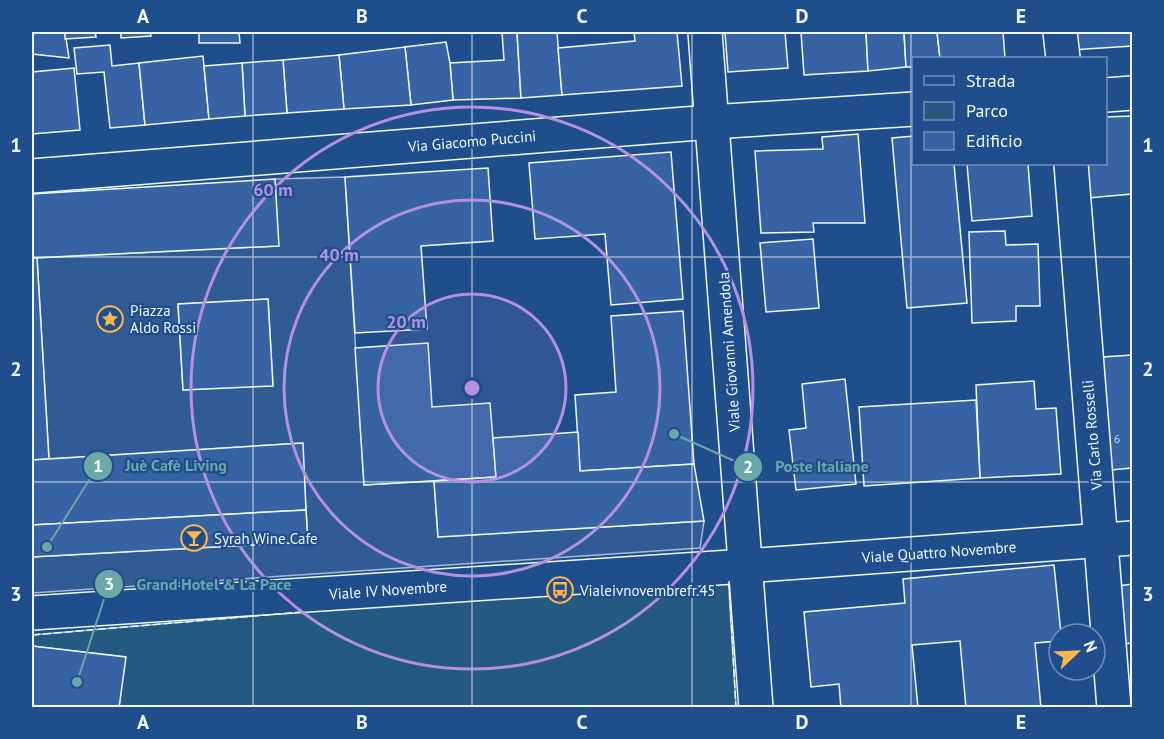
<svg xmlns="http://www.w3.org/2000/svg" width="1164" height="739" font-family="'PT Sans',sans-serif">
<style>
.green{fill:#245a82;stroke:#a8bbd7;stroke-width:1.5}
.parking{fill:#305b95;stroke:#a8bbd7;stroke-width:1.5;fill-rule:evenodd}
.building{fill:#3563a3;stroke:#f2f6ff;stroke-width:1.5}
.lines{fill:none;stroke-linecap:round;stroke-linejoin:round}
.minor-casing{stroke:#f2f6ff;stroke-width:36}
.minor{stroke:#1f4e8c;stroke-width:33}
.fence{stroke:#f2f6ff;stroke-width:1.5;stroke-dasharray:8 3;stroke-linecap:butt}
.grid{fill:none;stroke:#f2f6ff;stroke-width:1.5;stroke-opacity:0.55}
.ring{fill:none;stroke:#b691df;stroke-width:3}
.labels{text-anchor:middle;dominant-baseline:central;stroke-width:4.5;stroke-linejoin:round;paint-order:stroke}
.number-label{font-size:12px;fill:#c3d1e8}
.street-label{font-size:15px;fill:#f2f6ff;stroke:#1f4e8c}
.poi-label{font-size:15px;fill:#f2f6ff;stroke:#1f4e8c;text-anchor:start}
.centre{fill:#b691df;stroke:#1f4e8c;stroke-width:3}
.ring-label{font-size:18px;text-anchor:middle;font-weight:bold;fill:#b691df;stroke:#1f4e8c;stroke-width:4.5;stroke-linejoin:round;paint-order:stroke}
.leader{fill:none;stroke:#6aa9a8;stroke-width:2}
.callout-dot{fill:#6aa9a8;stroke:#1f4e8c;stroke-width:2}
.mark-label{font-size:18px;text-anchor:middle;font-weight:bold;fill:#fff}
.callout-label{font-size:16px;text-anchor:middle;font-weight:bold;fill:#6aa9a8;stroke:#1f4e8c;stroke-width:4.5;stroke-linejoin:round;paint-order:stroke}
.neatline{fill:none;stroke:#f2f6ff;stroke-width:2}
.grid-label{font-size:20px;text-anchor:middle;font-weight:bold;fill:#f2f6ff}
</style>
<rect width="100%" height="100%" fill="#1f4e8c"/>
<polygon class="green" points="728,575 736,707 119,707 125,657 32,646 32,635"/>
<path class="parking" d="M345,177L364,485L434,481L438,537L704,521L700,548L32,593V557L308,542L302,443L49,459L37,258L278,246L275,179ZM268,299L273,385L183,390L178,304Z"/>
<g class="building">
<polygon points="32,32 65,32 69,58 32,54"/>
<polygon points="65,32 95,32 96,37 65,39"/>
<polygon points="121,32 150,32 151,36 121,38"/>
<polygon points="199,32 239,32 240,43 199,43"/>
<polygon points="502,32 517,32 521,98 453,100 450,63 504,60"/>
<polygon points="517,32 557,32 562,95 521,98"/>
<polygon points="634,32 677,32 682,86 562,95 558,48 635,41"/>
<polygon points="725,32 785,32 788,68 728,72"/>
<polygon points="801,32 866,32 868,71 804,75"/>
<polygon points="866,32 904,32 906,67 868,71"/>
<polygon points="904,32 937,32 940,58 914,58 914,67 906,67"/>
<polygon points="937,32 1003,32 1005,58 940,58"/>
<polygon points="1070,32 1132,32 1132,46 1071,50"/>
<polygon points="446,42 450,63 453,100 411,105 405,47"/>
<polygon points="110,45 112,66 139,63 145,125 110,128 104,72 77,74 74,48"/>
<polygon points="405,47 411,105 344,109 339,55"/>
<polygon points="339,55 344,109 287,113 283,60"/>
<polygon points="203,56 209,119 145,125 139,63"/>
<polygon points="283,60 287,113 245,116 242,63"/>
<polygon points="242,63 245,116 209,119 204,66"/>
<polygon points="74,68 80,130 32,134 32,72"/>
<polygon points="1132,116 1132,194 1088,198 1085,164 1106,164 1106,117"/>
<polygon points="858,134 865,223 813,223 814,232 761,233 755,151 823,149 822,137"/>
<polygon points="914,136 914,164 954,164 967,303 907,308 892,138"/>
<polygon points="671,152 683,299 611,305 605,234 535,239 529,163"/>
<polygon points="967,164 1028,164 1032,216 972,221"/>
<polygon points="488,168 493,241 421,246 427,329 355,333 345,177"/>
<polygon points="275,179 279,246 32,258 32,194"/>
<polygon points="1005,231 1006,245 1038,244 1040,306 1016,306 1016,321 972,323 969,232"/>
<polygon points="813,239 819,308 766,312 760,243"/>
<polygon points="32,258 37,258 49,459 32,460"/>
<polygon points="268,299 273,386 183,390 178,304"/>
<polygon points="683,311 694,464 580,471 575,395 616,392 611,316"/>
<polygon points="428,343 432,407 490,403 496,477 364,485 355,348"/>
<polygon points="1132,355 1132,468 1111,470 1103,357"/>
<polygon points="845,379 856,484 796,490 789,430 806,428 802,384"/>
<polygon points="1034,381 1036,409 1056,408 1061,474 980,478 976,385"/>
<polygon points="976,400 980,478 864,486 859,407"/>
<polygon points="578,432 580,471 694,464 704,521 438,537 434,481 496,477 493,438"/>
<polygon points="303,443 306,510 32,525 32,460"/>
<polygon points="306,510 308,542 32,557 32,525"/>
<polygon points="1054,565 1061,634 1059,634 1059,641 1035,643 1041,708 966,708 960,641 912,645 918,708 841,708 839,684 811,687 804,612 905,603 903,579"/>
<polygon points="1132,584 1132,643 1124,644 1118,586"/>
<polygon points="32,646 126,657 119,708 32,708"/>
</g>
<g class="lines">
<g class="minor-casing">
<g id="minor">
<polyline points="705,32 756,708"/>
<polyline points="1060,32 1063,58"/>
<polyline points="1106,95 1132,93"/>
<polyline points="1071,164 1114,708"/>
<polyline points="32,176 711,122 914,109"/>
<polyline points="32,613 731,567 1132,538"/>
</g>
</g>
<use href="#minor" class="minor"/>
<g class="fence">
<polyline points="729,581 736,708"/>
<polyline points="32,635 301,612"/>
</g>
</g>
<path class="grid" d="M253,32V708M472,32V708M692,32V708M911,32V708M32,257H1132M32,482H1132"/>
<circle cx="472" cy="388" r="94" fill="#b691df" fill-opacity=".12"/>
<g class="ring">
<circle cx="472" cy="388" r="94"/>
<circle cx="472" cy="388" r="188"/>
<circle cx="472" cy="388" r="281"/>
</g>
<defs>
<g id="sight-ring" transform="scale(1.35)"><circle r="9.5" fill="#1f4e8c" stroke="#ffb74d" stroke-width="1.5"/><path d="M0-6L1.8-2.2L6-1.7L2.9 1.2L3.7 5.4L0 3.3L-3.7 5.4L-2.9 1.2L-6-1.7L-1.8-2.2Z" fill="#ffb74d"/></g>
<g id="bar-ring" transform="scale(1.35)"><circle r="9.5" fill="#1f4e8c" stroke="#ffb74d" stroke-width="1.5"/><path d="M-6-5H6L.8 .8V4.5H3.5V6h-7V4.5H-.8V.8Z" fill="#ffb74d"/></g>
<g id="bus-ring" transform="scale(1.35)"><circle r="9.5" fill="#1f4e8c" stroke="#ffb74d" stroke-width="1.5"/><path d="M-5-6H5V4H4V6H2V4H-2V6H-4V4H-5ZM-3.5-4V0h7V-4ZM-3.5 1.2v1.5H-2V1.2ZM2 1.2v1.5H3.5V1.2Z" fill="#ffb74d"/></g>
</defs>
<g fill-rule="evenodd">
<use href="#sight-ring" x="110" y="319"/>
<use href="#bar-ring" x="194" y="538"/>
<use href="#bus-ring" x="560" y="590"/>
</g>
<g class="labels">
<g class="number-label">
<text x="1117" y="438">6</text>
</g>
<g class="street-label">
<text transform="translate(472 141) rotate(-5)">Via Giacomo Puccini</text>
<text transform="translate(729 352) rotate(-94)">Viale Giovanni Amendola</text>
<text transform="translate(1092 435) rotate(-95)">Via Carlo Rosselli</text>
<text transform="translate(939 552) rotate(-4)">Viale Quattro Novembre</text>
<text transform="translate(388 590) rotate(-4)">Viale IV Novembre</text>
</g>
<g class="poi-label">
<text x="130" y="310">Piazza<tspan x="130" dy="17">Aldo Rossi</tspan></text>
<text x="214" y="538">Syrah Wine Cafe</text>
<text x="580" y="590">Vialeivnovembrefr.45</text>
</g>
</g>
<circle cx="472" cy="388" r="9" class="centre"/>
<g class="ring-label">
<text x="273" y="196">60 m</text>
<text x="339" y="261">40 m</text>
<text x="406" y="328">20 m</text>
</g>
<path class="leader" d="M47 547L98 466M674 434L748 467M77 682L109 584"/>
<g class="callout-dot">
<circle cx="47" cy="547" r="6"/>
<circle cx="674" cy="434" r="6"/>
<circle cx="77" cy="682" r="6"/>
<circle cx="98" cy="466" r="15"/>
<circle cx="748" cy="467" r="15"/>
<circle cx="109" cy="584" r="15"/>
</g>
<g class="mark-label">
<text x="98" y="472">1</text>
<text x="748" y="473">2</text>
<text x="109" y="590">3</text>
</g>
<g class="callout-label">
<text x="176" y="471">Juè Cafè Living</text>
<text x="822" y="472">Poste Italiane</text>
<text x="214" y="590">Grand Hotel &amp; La Pace</text>
</g>
<rect width="1164" height="739" fill="none" stroke="#1f4e8c" stroke-width="66"/>
<rect x="912" y="57" width="195" height="108" fill="#1f4e8c" stroke="#7391ba" stroke-width="1.5"/>
<rect x="924" y="76" width="30" height="9" fill="#1f4e8c" stroke="#7391ba" stroke-width="1.5"/>
<text x="966" y="87" font-size="18" fill="#f2f6ff">Strada</text>
<rect x="924" y="102" width="30" height="18" fill="#245a82" stroke="#7391ba" stroke-width="1.5"/>
<text x="966" y="117" font-size="18" fill="#f2f6ff">Parco</text>
<rect x="924" y="132" width="30" height="18" fill="#3563a3" stroke="#7391ba" stroke-width="1.5"/>
<text x="966" y="147" font-size="18" fill="#f2f6ff">Edificio</text>
<g transform="translate(1077 652) rotate(67)"><circle r="28" fill="#1f4e8c" stroke="#7391ba" stroke-width="1.5"/>
<path d="M0-4.5L10 22L0 15L-10 22Z" fill="#ffb74d"/>
<text y="-9" font-size="16" font-weight="bold" text-anchor="middle" fill="#f2f6ff">N</text>
</g>
<rect x="33" y="33" width="1098" height="673" class="neatline"/>
<g class="grid-label">
<text x="143" y="23">A</text>
<text x="362" y="23">B</text>
<text x="582" y="23">C</text>
<text x="802" y="23">D</text>
<text x="1021" y="23">E</text>
<text x="16" y="152">1</text>
<text x="1148" y="152">1</text>
<text x="16" y="376">2</text>
<text x="1148" y="376">2</text>
<text x="16" y="601">3</text>
<text x="1148" y="601">3</text>
<text x="143" y="729">A</text>
<text x="362" y="729">B</text>
<text x="582" y="729">C</text>
<text x="802" y="729">D</text>
<text x="1021" y="729">E</text>
</g>
</svg>
